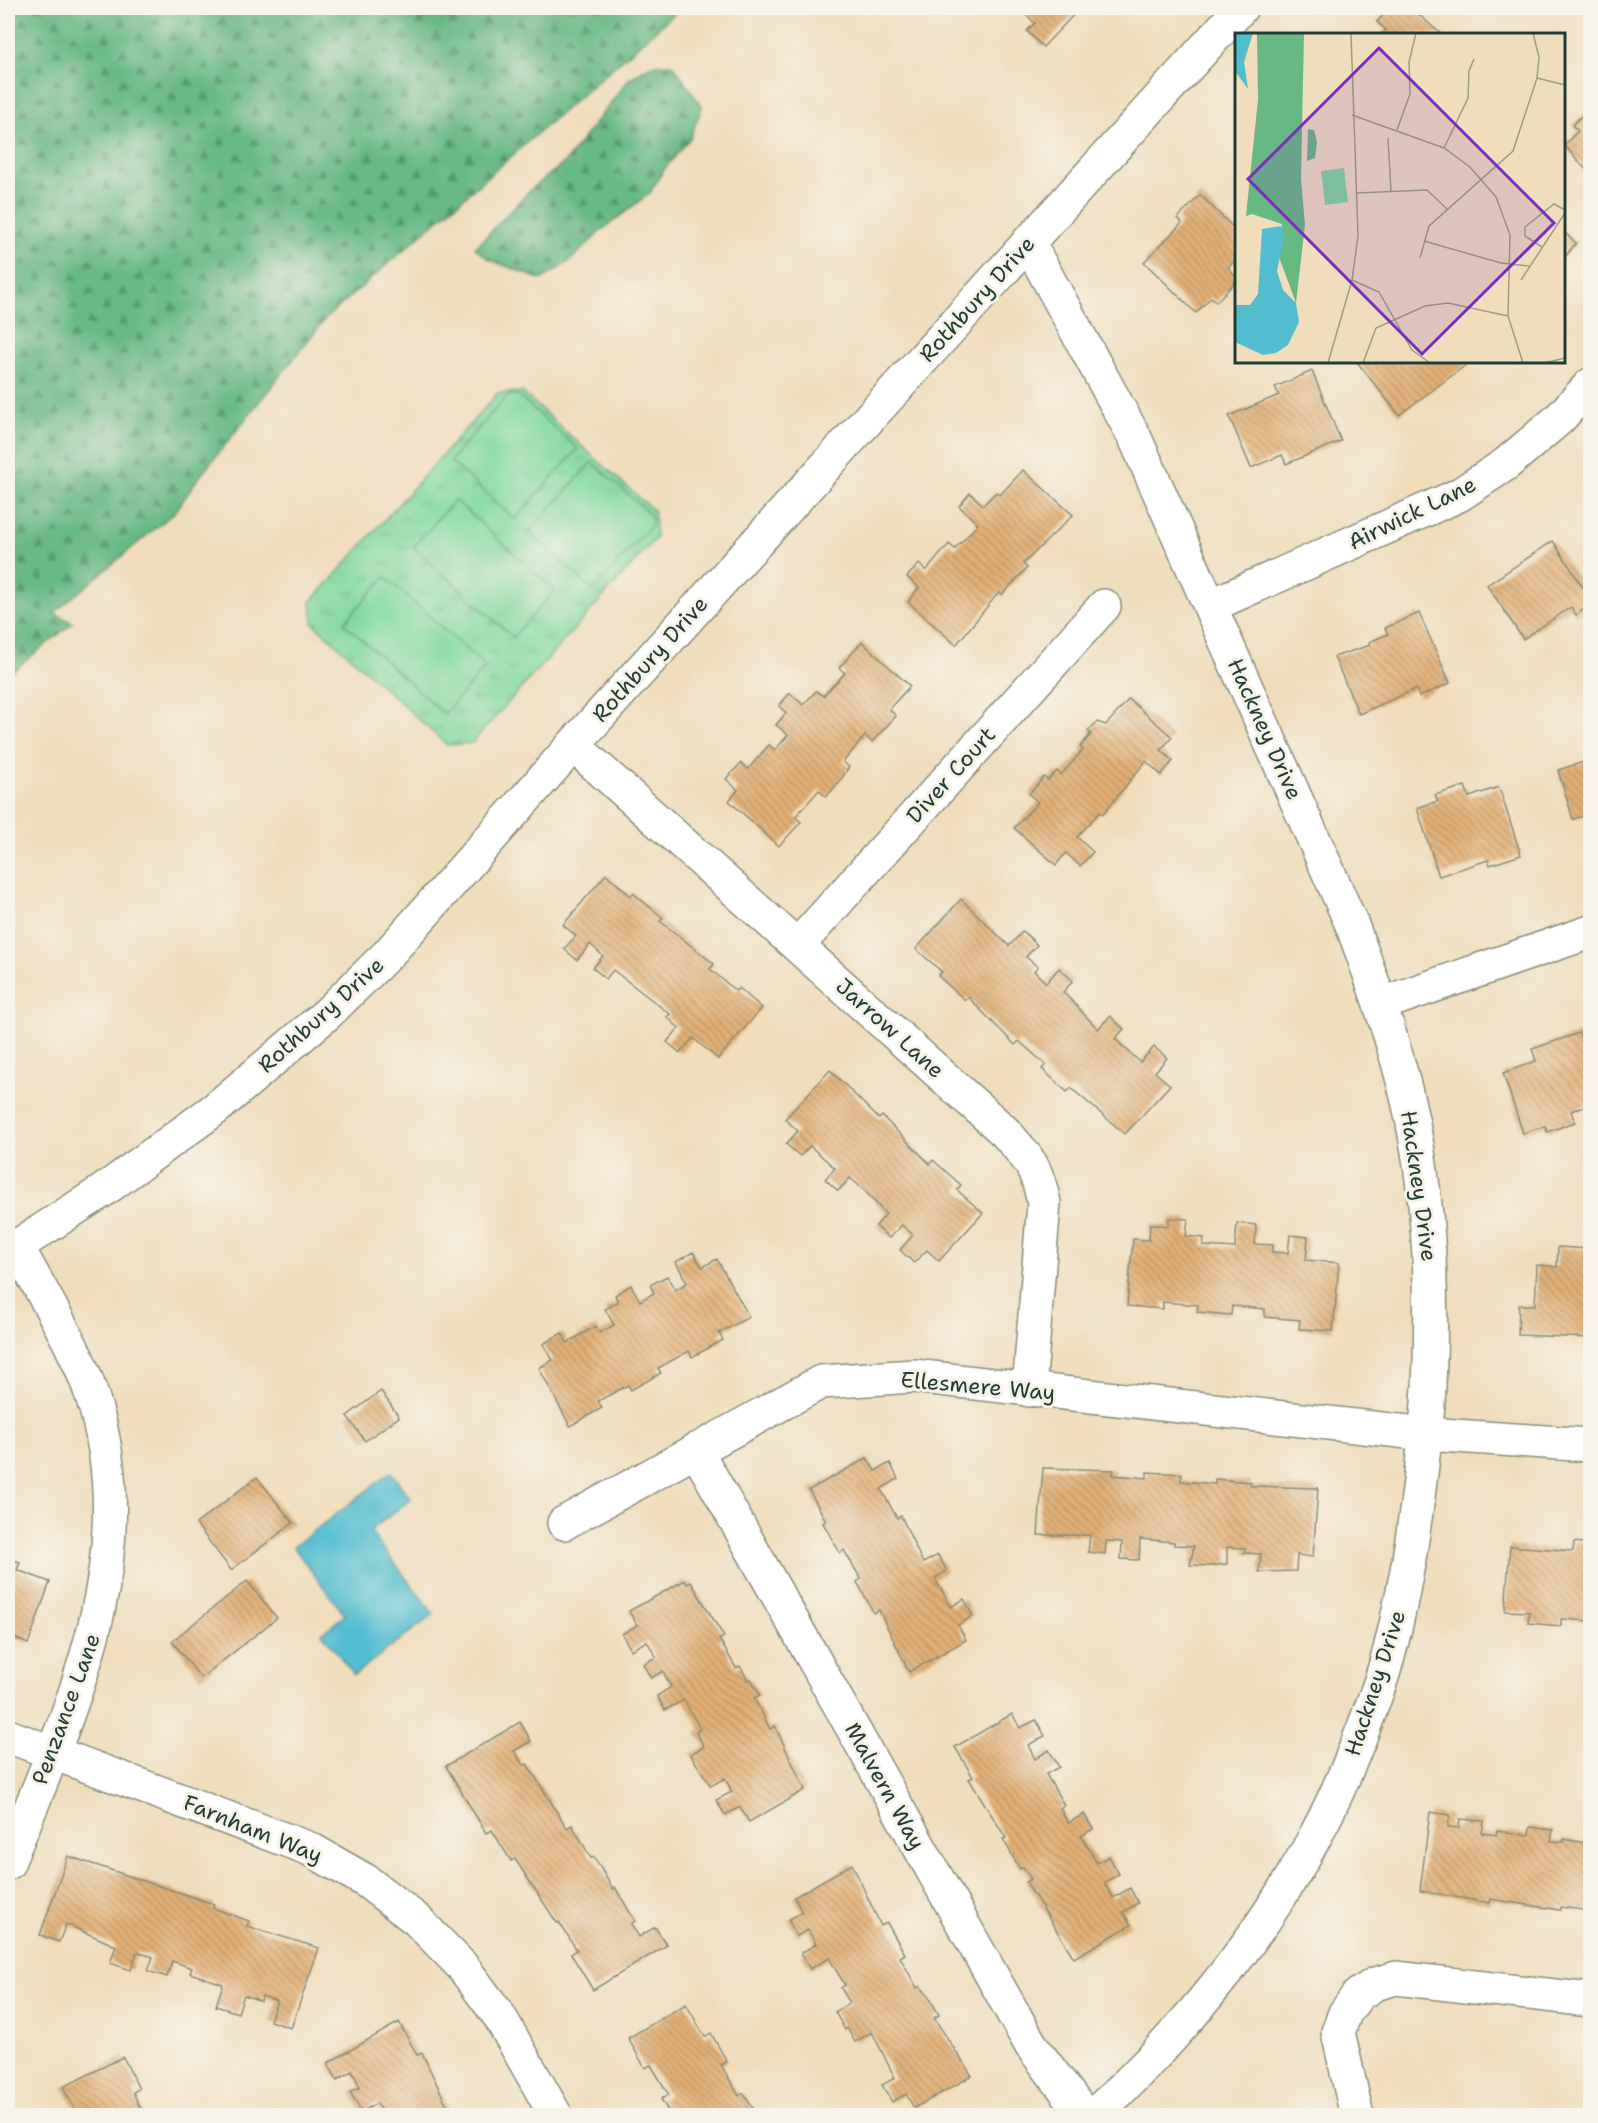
<svg xmlns="http://www.w3.org/2000/svg" width="1598" height="2123" font-family="'Shantell Sans',sans-serif">
<style>
.forest{fill:url(#forest-firs);stroke:#447a5c;stroke-width:1.5}
.park{fill:url(#park-tufts);stroke:#508a68;stroke-width:1.5}
.pitch{fill:#80d89d;stroke:#508a68;stroke-width:1.5}
.water{fill:#53bdd0;stroke:#397d82;stroke-width:1.5}
.building{fill:url(#building-back-hatch)}
.lines{fill:none;stroke-linecap:round;stroke-linejoin:round}
.street-casing{stroke:#888d78;stroke-width:36}
.street{stroke:#fff;stroke-width:33}
.labels{text-anchor:middle;dominant-baseline:central;stroke-width:6;stroke-linejoin:round;paint-order:stroke}
.street-label{font-size:22px;fill:#1f3d34;stroke:#f7f3e8}
.inset-road{fill:none;stroke:#9c9d86;stroke-width:1.5}
.view{fill:#7b2cbf;fill-opacity:0.15;stroke:#7b2cbf;stroke-width:3}
.inset-edge{fill:none;stroke:#1f3d34;stroke-width:3}
</style>
<defs>
<pattern id="forest-firs" width="22" height="20" patternUnits="userSpaceOnUse" patternTransform="scale(1.5)"><rect width="22" height="20" fill="#68b884"/><path d="M5 1l3.5 6h-7zM16 11l3.5 6h-7z" fill="#55976d"/></pattern>
<pattern id="park-tufts" width="24" height="20" patternUnits="userSpaceOnUse" patternTransform="scale(1.5)"><rect width="24" height="20" fill="#80d89d"/><path d="M3 7l-1-3M5 7V3M7 7l1-3M15 17l-1-3M17 17v-4M19 17l1-3" fill="none" stroke="#6eba88"/></pattern>
<pattern id="building-back-hatch" width="6" height="6" patternUnits="userSpaceOnUse" patternTransform="scale(1.5)"><rect width="6" height="6" fill="#e1b077"/><path d="M-1 5l2 2M0 0l6 6M5-1l2 2" fill="none" stroke="#b69062"/></pattern>
</defs>
<rect width="100%" height="100%" fill="#f7f3e8"/>
<filter id="ink" filterUnits="userSpaceOnUse"><feTurbulence type="fractalNoise" baseFrequency=".0167" numOctaves="2"/><feDisplacementMap in="SourceGraphic" scale="12" xChannelSelector="R" yChannelSelector="G"/><feConvolveMatrix kernelMatrix="1 2 1 2 8 2 1 2 1" color-interpolation-filters="sRGB"/></filter>
<filter id="wash" filterUnits="userSpaceOnUse"><feTurbulence type="fractalNoise" baseFrequency=".008" numOctaves="4" result="noise"/><feDisplacementMap in="SourceGraphic" scale="24" xChannelSelector="R" yChannelSelector="G"/><feGaussianBlur stdDeviation="1.35" result="paint"/><feColorMatrix in="noise" values="0 0 0 0 0 0 0 0 0 0 0 0 0 0 0 0 0 1.4 0 .05"/><feComposite in="paint" operator="in"/></filter>
<g filter="url(#wash)">
<rect width="100%" height="100%" fill="#f0ddbc"/>
<g class="forest">
<polygon points="13,8 681,8 326,318 194,484 176,511 54,613 73,623 8,675 8,12"/>
<polygon points="673,64 702,107 690,138 663,171 650,193 602,230 569,262 541,280 489,259 475,248 530,190 565,162 629,79 651,65"/>
</g>
<polygon class="park" points="522,392 654,511 656,538 472,743 447,745 313,623 311,602 498,393"/>
<g class="pitch">
<polygon points="508,395 518,395 578,449 515,519 450,461"/>
<polygon points="592,462 651,515 652,525 593,590 529,532"/>
<polygon points="455,500 555,591 513,637 413,547"/>
<polygon points="385,577 486,667 444,714 344,623"/>
</g>
<polygon class="water" points="391,1472 411,1499 370,1531 434,1614 354,1675 322,1633 345,1615 293,1547"/>
<g id="blocks">
<g class="building">
<polygon points="1019,8 1080,8 1043,47 1027,31 1035,23"/>
<polygon points="1389,8 1411,8 1441,34 1382,34 1386,30 1377,22"/>
<polygon points="1590,108 1590,174 1564,145 1578,131 1572,125"/>
<polygon points="1200,195 1236,230 1236,259 1228,268 1236,277 1236,281 1216,302 1211,297 1196,313 1144,262 1182,223 1178,218"/>
<polygon points="1564,232 1576,243 1564,258"/>
<polygon points="1357,362 1470,362 1399,415"/>
<polygon points="1312,371 1341,441 1286,464 1282,455 1251,468 1229,416 1279,395 1275,387"/>
<polygon points="1023,470 1073,515 1023,564 1027,568 1002,595 999,592 956,645 908,602 919,587 907,577 919,564 926,571 949,544 955,549 978,524 959,506 970,493 983,505 996,492 1000,495"/>
<polygon points="1553,541 1590,598 1590,605 1576,615 1571,607 1523,639 1487,585"/>
<polygon points="1419,613 1450,683 1419,697 1416,689 1359,714 1334,657 1370,645 1369,642 1388,634 1385,628"/>
<polygon points="862,642 910,686 889,709 896,716 872,742 865,736 843,762 849,767 840,781 826,797 819,790 795,817 801,822 779,846 729,801 738,790 726,779 741,763 748,769 769,745 775,750 788,735 776,725 786,713 779,706 790,693 803,705 816,691 823,696 845,673 839,668"/>
<polygon points="1129,699 1172,737 1161,750 1173,761 1161,775 1146,761 1103,814 1100,812 1077,837 1093,852 1080,866 1066,853 1056,865 1014,828 1038,802 1029,794 1044,777 1048,780 1057,771 1061,775 1083,750 1080,747 1091,734 1088,731 1097,722 1106,725"/>
<polygon points="1590,760 1590,814 1573,819 1558,770"/>
<polygon points="1465,786 1469,797 1499,787 1521,855 1490,865 1488,860 1439,876 1417,808 1438,801 1435,795"/>
<polygon points="606,874 631,896 633,893 663,918 660,921 714,964 710,969 736,991 739,988 762,1008 718,1059 693,1038 680,1053 667,1042 679,1028 667,1017 670,1014 613,970 606,979 593,968 603,956 590,944 577,960 564,949 576,936 563,925"/>
<polygon points="961,899 1009,946 1023,931 1037,945 1026,957 1038,967 1034,971 1046,983 1059,968 1073,981 1063,992 1098,1029 1110,1016 1124,1029 1115,1039 1140,1062 1154,1047 1167,1058 1155,1072 1170,1085 1125,1134 1071,1088 1067,1092 1042,1069 1046,1065 1019,1041 1015,1045 968,997 965,1000 938,976 942,972 916,949"/>
<polygon points="1579,1033 1590,1067 1590,1104 1571,1111 1575,1122 1547,1132 1545,1126 1523,1133 1503,1073 1536,1061 1532,1049"/>
<polygon points="830,1070 879,1119 882,1116 930,1164 933,1160 961,1185 957,1190 983,1213 939,1261 927,1250 914,1263 900,1250 913,1235 902,1225 889,1238 876,1226 886,1214 863,1189 850,1178 838,1191 825,1179 835,1168 810,1146 800,1156 786,1144 798,1131 785,1119"/>
<polygon points="1169,1218 1188,1219 1186,1236 1204,1238 1203,1246 1235,1248 1237,1223 1256,1225 1255,1244 1273,1245 1272,1252 1288,1253 1290,1235 1308,1237 1306,1260 1339,1263 1333,1331 1299,1329 1300,1320 1265,1317 1265,1309 1232,1306 1231,1315 1197,1312 1198,1305 1163,1302 1163,1309 1127,1306 1133,1239 1149,1240 1150,1224 1168,1226"/>
<polygon points="1558,1247 1590,1249 1590,1338 1518,1335 1519,1305 1535,1305 1537,1265 1557,1267"/>
<polygon points="693,1252 702,1267 717,1259 749,1317 719,1333 723,1340 692,1357 689,1351 658,1368 661,1373 631,1390 628,1385 598,1401 602,1408 570,1426 539,1368 553,1360 543,1344 562,1333 567,1343 596,1326 600,1333 614,1325 605,1309 618,1302 615,1295 631,1285 640,1301 654,1293 650,1285 667,1276 675,1290 687,1283 676,1262"/>
<polygon points="381,1391 399,1417 365,1441 347,1416"/>
<polygon points="867,1458 875,1471 890,1463 898,1479 881,1489 897,1518 901,1516 923,1563 938,1555 947,1571 935,1578 951,1607 964,1599 973,1616 958,1625 966,1640 909,1672 879,1610 874,1613 857,1582 861,1579 844,1550 840,1553 823,1523 826,1521 809,1490"/>
<polygon points="1043,1468 1114,1470 1113,1475 1147,1478 1147,1472 1182,1474 1181,1481 1215,1484 1215,1479 1251,1482 1250,1486 1318,1488 1313,1557 1297,1555 1296,1571 1259,1572 1261,1554 1244,1553 1245,1548 1227,1547 1227,1564 1210,1566 1190,1565 1194,1546 1174,1545 1174,1542 1140,1539 1139,1560 1121,1559 1122,1542 1106,1541 1105,1554 1088,1552 1090,1535 1038,1535"/>
<polygon points="257,1477 293,1523 231,1570 196,1524"/>
<polygon points="1574,1542 1590,1544 1590,1621 1561,1619 1561,1626 1528,1623 1529,1612 1505,1611 1510,1546 1573,1551"/>
<polygon points="8,1558 20,1562 17,1570 50,1582 28,1644 8,1635"/>
<polygon points="685,1580 687,1584 691,1582 724,1637 719,1639 736,1668 740,1666 748,1680 751,1679 760,1695 754,1698 770,1729 775,1726 805,1790 749,1822 740,1807 725,1815 716,1800 732,1792 725,1778 711,1786 690,1754 704,1747 696,1732 700,1729 684,1700 665,1710 657,1696 671,1687 663,1671 651,1678 643,1664 656,1657 647,1641 631,1650 622,1634 637,1625 629,1611"/>
<polygon points="247,1581 277,1618 201,1678 172,1641"/>
<polygon points="1012,1714 1020,1728 1036,1720 1045,1736 1028,1745 1035,1759 1049,1750 1059,1767 1046,1774 1064,1805 1060,1808 1068,1823 1084,1814 1093,1829 1081,1836 1097,1863 1109,1856 1119,1874 1104,1883 1113,1898 1130,1888 1138,1903 1123,1912 1131,1925 1074,1958 1026,1882 1031,1879 1023,1867 1020,1869 1003,1839 1006,1838 969,1779 973,1777 955,1747"/>
<polygon points="520,1722 531,1741 514,1751 523,1765 527,1764 567,1828 572,1825 591,1858 594,1857 613,1889 615,1887 635,1921 631,1924 639,1937 655,1927 667,1945 593,1990 571,1954 577,1950 559,1922 557,1923 515,1859 511,1861 492,1830 486,1833 446,1766"/>
<polygon points="1430,1812 1450,1815 1448,1827 1459,1828 1460,1819 1484,1821 1482,1833 1496,1835 1497,1831 1529,1835 1530,1827 1553,1830 1551,1841 1564,1842 1564,1839 1590,1844 1590,1911 1560,1907 1560,1910 1491,1899 1490,1903 1420,1891"/>
<polygon points="68,1856 214,1904 213,1908 249,1921 247,1926 319,1948 291,2028 270,2021 277,2001 262,1996 261,2001 244,1995 238,2013 216,2006 223,1984 190,1973 192,1968 172,1961 167,1977 148,1971 153,1957 137,1952 131,1970 110,1963 116,1946 66,1924 59,1942 40,1935"/>
<polygon points="852,1864 881,1926 887,1923 905,1954 900,1957 917,1988 920,1986 929,1997 939,2015 934,2018 972,2076 914,2108 906,2094 892,2102 882,2085 895,2078 872,2032 855,2042 847,2028 845,2030 835,2012 850,2003 841,1988 845,1985 829,1958 810,1969 801,1953 816,1944 808,1930 797,1936 788,1920 802,1912 794,1897"/>
<polygon points="686,2004 705,2037 711,2033 727,2062 721,2065 739,2096 743,2093 758,2116 671,2116 661,2099 669,2095 651,2065 645,2068 628,2038"/>
<polygon points="399,2022 417,2055 422,2053 452,2116 383,2116 377,2103 362,2112 350,2092 360,2087 352,2071 337,2080 328,2063"/>
<polygon points="123,2057 139,2089 133,2092 144,2116 78,2116 63,2087"/>
</g>
</g>
</g>
<g filter="url(#ink)">
<use href="#blocks" fill-opacity="0" stroke="#888d78" stroke-width="1.5"/>
<g class="lines">
<g class="street-casing">
<g id="street">
<path d="M1028,242L1135,438L1352,925C1374,984 1395,1044 1409,1105C1431,1203 1434,1304 1428,1404C1424,1456 1417,1508 1409,1559C1401,1602 1393,1645 1379,1686C1359,1743 1336,1801 1306,1853C1250,1952 1176,2040 1093,2116"/>
<polyline points="1210,606 1459,495 1506,464 1559,419 1590,385"/>
<path d="M573,745L1005,1132C1029,1159 1037,1167 1044,1203L1029,1390"/>
<polyline points="798,945 1104,606"/>
<polyline points="1381,1004 1590,932"/>
<polyline points="8,1252 104,1190 215,1109 327,1014 389,953 573,745 1241,8"/>
<polyline points="696,1450 1031,2045 1085,2116"/>
<polyline points="564,1523 821,1382 914,1376 1426,1434 1590,1445"/>
<polyline points="8,1736 310,1849 366,1881 417,1920 462,1966 500,2017 556,2116"/>
<path d="M8,1863C68,1715 145,1558 92,1396C76,1346 42,1294 17,1246"/>
<polyline points="1357,2116 1338,2032 1345,2013 1358,1995 1375,1984 1396,1978 1590,2000"/>
</g>
</g>
<use href="#street" class="street"/>
</g>
</g>
<g class="labels">
<g class="street-label">
<text transform="translate(977 299) rotate(-48)">Rothbury Drive</text>
<text transform="translate(1412 513) rotate(-26)">Airwick Lane</text>
<text transform="translate(650 659) rotate(-48)">Rothbury Drive</text>
<text transform="translate(1265 729) rotate(66)">Hackney Drive</text>
<text transform="translate(951 775) rotate(-48)">Diver Court</text>
<text transform="translate(321 1015) rotate(-42)">Rothbury Drive</text>
<text transform="translate(890 1028) rotate(42)">Jarrow Lane</text>
<text transform="translate(1419 1186) rotate(82)">Hackney Drive</text>
<text transform="translate(978 1386) rotate(5)">Ellesmere Way</text>
<text transform="translate(1375 1683) rotate(-72)">Hackney Drive</text>
<text transform="translate(66 1709) rotate(-70)">Penzance Lane</text>
<text transform="translate(885 1786) rotate(61)">Malvern Way</text>
<text transform="translate(253 1829) rotate(22)">Farnham Way</text>
</g>
</g>
<g transform="translate(1235 33)">
<rect width="330" height="330" fill="#f0ddbc"/>
<path d="M22,0H69L66,146L70,192L61,270L44,224L47,191L17,181L11,183L23,66ZM73,96L79,97L82,109L80,125L72,128Z" fill="#68b884"/>
<path d="M109,135L113,169L90,172L86,138Z" fill="#80d89d"/>
<path d="M0,0H18L9,29L13,56L0,38ZM46,193L49,204L42,238L48,257L61,270L64,289L53,312L41,320L28,322L0,309V272H15L23,261L27,196Z" fill="#53bdd0"/>
<path class="inset-road" d="M302,45L330,52M117,82L209,115L235,134L261,164L275,202L273,283L288,330M162,97L175,61L174,29L181,0M153,105L156,158M209,115L233,65L234,38L239,26M121,160L192,157L212,176M189,208L266,230L294,233M307,214L290,203V194L319,171L330,177M185,225L194,193L278,118L302,45L304,24L298,0M117,247L144,259L177,317L195,330M286,247L330,180M93,330L117,247L123,203L116,0M128,330L141,295L190,273L213,270L273,283M309,330L330,325"/>
<path class="view" d="M144,15L319,190L187,321L13,146Z"/>
<rect width="330" height="330" class="inset-edge"/>
</g>
<rect width="1598" height="2123" fill="none" stroke="#f7f3e8" stroke-width="30"/>
</svg>
